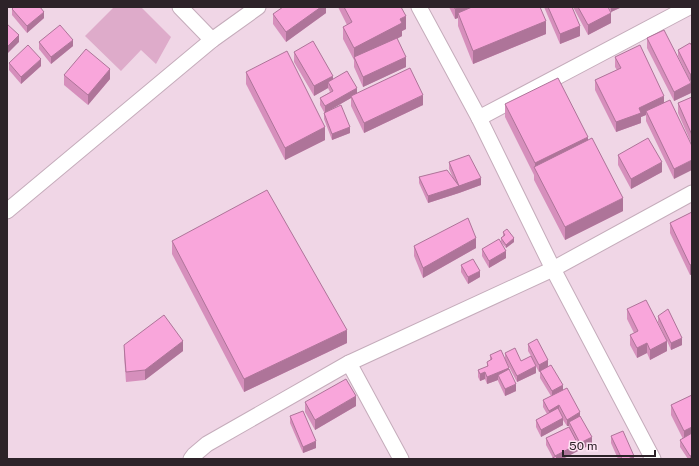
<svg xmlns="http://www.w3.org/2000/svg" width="699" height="466" font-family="'Public Sans',sans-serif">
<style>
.green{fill:#deabca}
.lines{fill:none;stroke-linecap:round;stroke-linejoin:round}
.street-casing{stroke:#c5acbb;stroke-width:17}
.street{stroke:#fff;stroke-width:15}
.wall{fill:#d68fbc}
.shaded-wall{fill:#ae7499}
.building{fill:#f9a6db;stroke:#ae7499}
</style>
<rect width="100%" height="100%" fill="#f0d6e6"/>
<polygon class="green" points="114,7 141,7 171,37 156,64 141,50 121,71 85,36"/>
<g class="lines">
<g class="street-casing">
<g id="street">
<polyline points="180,7 212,40"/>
<polyline points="419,7 479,118 553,269 653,459"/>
<polyline points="479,118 689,7"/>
<polyline points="7,211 212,40 258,7"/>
<polyline points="349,363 401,459"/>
<polyline points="191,459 194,455 207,444 349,363 553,269 692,193"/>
</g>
</g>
<use href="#street" class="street"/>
</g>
<g class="wall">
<polygon points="326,7 326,13 286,42 273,24 273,14"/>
<polygon points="338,7 401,7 406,29 402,31 402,36 397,39 406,67 363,87 354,67 354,60 343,39 343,27 347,25"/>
<polygon points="449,7 540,7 546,34 473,64 458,26 458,18 455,19"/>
<polygon points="544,7 572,7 580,36 560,44"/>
<polygon points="573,7 608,7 611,23 588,35"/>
<polygon points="609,7 622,7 611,12"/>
<polygon points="12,9 44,18 27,33 12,15"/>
<polygon points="647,38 691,93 674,101 647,48"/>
<polygon points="39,42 73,46 51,64 39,49"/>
<polygon points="692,46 690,81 678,56 678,50"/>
<polygon points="294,52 333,79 357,93 423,105 364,133 351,106 351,98 326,112 350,133 332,140 324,119 324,112 320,105 320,98 330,92 328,88 314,96 294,62"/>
<polygon points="615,57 664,102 692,146 674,179 646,121 646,115 641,117 641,123 616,132 595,90 595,80 617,70 615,67"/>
<polygon points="9,63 41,66 21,84 9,70"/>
<polygon points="246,72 325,140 285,160 246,84"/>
<polygon points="64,75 110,79 88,105 64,85"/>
<polygon points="692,97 692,145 678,113 678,103"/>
<polygon points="505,104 588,140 623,211 565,240 534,180 534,175 505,117"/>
<polygon points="618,155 662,172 631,189 618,165"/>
<polygon points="449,162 481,185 459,193 428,203 419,183 419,177 453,178 449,169"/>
<polygon points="692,212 692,274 690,275 670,233 670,223"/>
<polygon points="503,232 514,242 506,248 501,242 501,238 503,236"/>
<polygon points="172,241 347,343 244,392 172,254"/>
<polygon points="414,246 476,248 423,278 414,256"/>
<polygon points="482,249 506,258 489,268 482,256"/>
<polygon points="461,265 480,277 468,284 461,272"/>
<polygon points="627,309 667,341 658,322 658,316 682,345 671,350 667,341 667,351 650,360 647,353 637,358 630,345 630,335 634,333 627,319"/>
<polygon points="528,344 548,367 580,416 592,444 580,450 578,446 578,451 553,458 546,445 546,438 569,427 569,426 567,426 563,420 563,425 541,437 536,427 536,420 547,414 543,407 543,400 551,396 540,378 540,371 539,372 532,359 536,373 517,382 506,361 516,391 505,396 498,381 498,380 487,384 485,379 480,381 478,377 478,370 487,367 487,362 490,360 490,355 505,359 505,353 521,361 531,356 528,351"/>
<polygon points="124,345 183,351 145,380 126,382 124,355"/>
<polygon points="692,395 692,459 688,459 680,447 680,440 683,439 671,415 671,405"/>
<polygon points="305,402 356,406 315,430 305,412"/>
<polygon points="290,416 316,448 303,453 290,423"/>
<polygon points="611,436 634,459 618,459 611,443"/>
</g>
<g class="shaded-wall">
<polygon points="321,7 326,7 326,13 286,42 286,32"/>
<polygon points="460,7 478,7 458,13 458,18 455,19 455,9"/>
<polygon points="611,7 622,7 611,12"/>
<polygon points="44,12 44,18 27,33 27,26"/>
<polygon points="611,13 611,23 588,35 588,25"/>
<polygon points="406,16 406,29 402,31 402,36 355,60 354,57 354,60 354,48 400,19"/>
<polygon points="546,21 546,34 473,64 473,51"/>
<polygon points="580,26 580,36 560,44 560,34"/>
<polygon points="19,35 19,42 7,54 7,47"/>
<polygon points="73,40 73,46 51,64 51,57"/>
<polygon points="406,57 406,67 363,87 363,77"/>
<polygon points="41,59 41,66 21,84 21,77"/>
<polygon points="110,69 110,79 88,105 88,95"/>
<polygon points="690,74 692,74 692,80 690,81"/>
<polygon points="333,76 333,85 328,82 328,88 314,96 314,86"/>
<polygon points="691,83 691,93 674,101 674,92"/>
<polygon points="357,88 357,95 351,96 351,98 325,113 325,106"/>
<polygon points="423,95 423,105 364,133 364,123"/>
<polygon points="664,96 664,106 646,111 646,115 641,117 641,123 616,132 616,122 639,108"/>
<polygon points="325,127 325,140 285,160 285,148"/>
<polygon points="350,127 350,133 332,140 332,134"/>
<polygon points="588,137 588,149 535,168 535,163"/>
<polygon points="692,160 692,170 674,179 674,169"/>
<polygon points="662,162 662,172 631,189 631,179"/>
<polygon points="481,178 481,185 459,193 428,203 428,196"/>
<polygon points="623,198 623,211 565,240 565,227"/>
<polygon points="476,238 476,248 423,278 423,268"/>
<polygon points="514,238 514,242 506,248 506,245"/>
<polygon points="506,251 506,258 489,268 489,261"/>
<polygon points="692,264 692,274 690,275 690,265"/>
<polygon points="480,271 480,277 468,284 468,277"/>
<polygon points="347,330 347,343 244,392 244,379"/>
<polygon points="682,338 682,345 671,350 671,343"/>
<polygon points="183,341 183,351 145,380 145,370"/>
<polygon points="667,341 667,351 650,360 650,350"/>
<polygon points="647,343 647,353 637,358 637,348"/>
<polygon points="548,360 548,367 539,372 539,365"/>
<polygon points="536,366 536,373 517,382 517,376"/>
<polygon points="509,368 509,375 498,375 498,380 487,384 487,377"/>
<polygon points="485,372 485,379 480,381 480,374"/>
<polygon points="516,384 516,391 505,396 505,389"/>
<polygon points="563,385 563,392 552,398 552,391"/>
<polygon points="356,396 356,406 315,430 315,420"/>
<polygon points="559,405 559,412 549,417 549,411"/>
<polygon points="580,412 580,419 569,422 569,426 567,426 567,420"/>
<polygon points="563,418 563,425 541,437 541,430"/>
<polygon points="692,427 692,437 684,441 684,431"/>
<polygon points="592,437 592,444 580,450 580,443"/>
<polygon points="316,441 316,448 303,453 303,447"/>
<polygon points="578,444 578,451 563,459 555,459 555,456"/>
<polygon points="692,455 692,459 690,459 690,456"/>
<polygon points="634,456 634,459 628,459"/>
</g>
<g class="building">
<polygon points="14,7 40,7 44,12 27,26 12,9"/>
<polygon points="283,7 321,7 286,32 273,14"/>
<polygon points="344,7 401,7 406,16 400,19 402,23 354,48 343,27 352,22"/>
<polygon points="454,7 460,7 455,9"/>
<polygon points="472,7 540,7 546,21 473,51 458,13"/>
<polygon points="548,7 572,7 580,26 560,34"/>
<polygon points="578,7 608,7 611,13 588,25"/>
<polygon points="7,24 19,35 7,47"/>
<polygon points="60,25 73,40 51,57 39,42"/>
<polygon points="664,30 691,83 674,92 647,38"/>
<polygon points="397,38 406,57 363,77 354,57"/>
<polygon points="313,41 333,76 314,86 294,52"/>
<polygon points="690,43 692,46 692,74 690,74 678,50"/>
<polygon points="28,45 41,59 21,77 9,63"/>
<polygon points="640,45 664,96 639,108 641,113 616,122 595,80 621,68 615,57"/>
<polygon points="86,49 110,69 88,95 64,75"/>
<polygon points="287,51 325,127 285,148 246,72"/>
<polygon points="410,68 423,95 364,123 351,96"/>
<polygon points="347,71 357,88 325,106 320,98 333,91 328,82"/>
<polygon points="558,78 588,137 535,163 505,104"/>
<polygon points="692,97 692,135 678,103"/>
<polygon points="670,100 692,146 692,160 674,169 646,111"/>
<polygon points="341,105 350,127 332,134 324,113"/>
<polygon points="592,138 623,198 565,227 534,167"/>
<polygon points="648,138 662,162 631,179 618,155"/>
<polygon points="469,155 481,178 459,186 449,162"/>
<polygon points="447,170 459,186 428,196 419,177"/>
<polygon points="267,190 347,330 244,379 172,241"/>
<polygon points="692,212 692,264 690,265 670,223"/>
<polygon points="468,218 476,238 423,268 414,246"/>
<polygon points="507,229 514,238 506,245 501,238 505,235 503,232"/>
<polygon points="499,239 506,251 489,261 482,249"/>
<polygon points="473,259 480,271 468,277 461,265"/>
<polygon points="646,300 667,341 650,350 647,343 637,348 630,335 638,331 627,309"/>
<polygon points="668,309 682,338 671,343 658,316"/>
<polygon points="164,315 183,341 145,370 126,372 124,345"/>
<polygon points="537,339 548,360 539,365 528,344"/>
<polygon points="515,348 521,361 531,356 536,366 517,376 505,353"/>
<polygon points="501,350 509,368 487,377 485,372 480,374 478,370 488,366 487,362 492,359 490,355"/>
<polygon points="551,365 563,385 552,391 540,371"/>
<polygon points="509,369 516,384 505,389 498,375"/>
<polygon points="346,379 356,396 315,420 305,402"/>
<polygon points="567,388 580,412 567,420 559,405 549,411 543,400"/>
<polygon points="692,395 692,427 684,431 671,405"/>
<polygon points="558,408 563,418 541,430 536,420"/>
<polygon points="303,411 316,441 303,447 290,416"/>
<polygon points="580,416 592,437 580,443 569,422"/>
<polygon points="569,427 578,444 555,456 546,438"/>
<polygon points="623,431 634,456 628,459 622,459 611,436"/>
<polygon points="692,433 692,455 690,456 680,440"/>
<polygon points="556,456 557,459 551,459"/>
</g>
<rect width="699" height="466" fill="none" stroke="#2d2329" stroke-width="16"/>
<path d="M563 450v6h92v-6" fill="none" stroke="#2d2329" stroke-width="2"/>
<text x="569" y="450" font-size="12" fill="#2d2329" stroke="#fee3f3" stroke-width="3" paint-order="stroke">50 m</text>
</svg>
